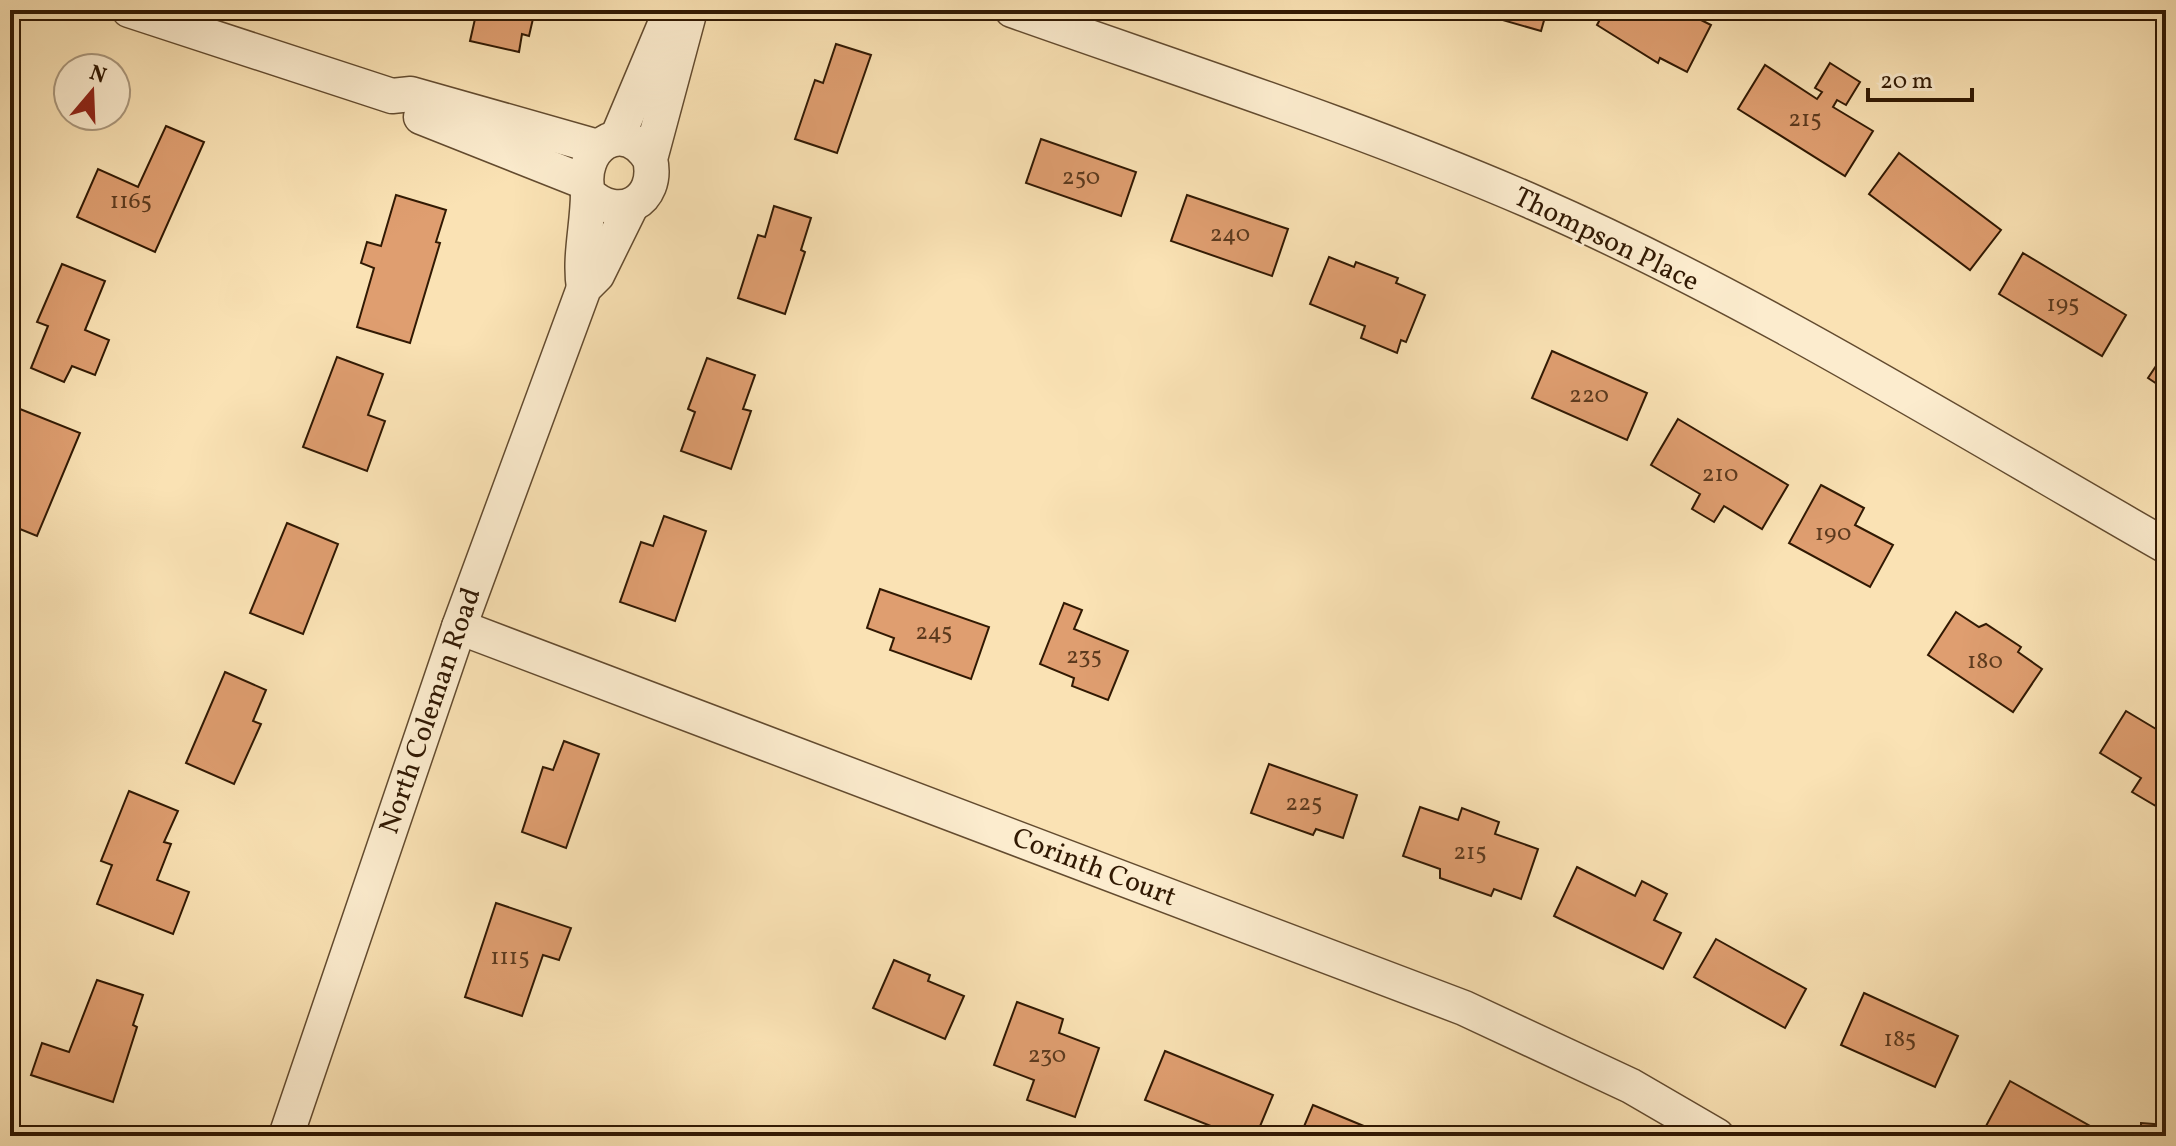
<svg xmlns="http://www.w3.org/2000/svg" width="2176" height="1146" font-family="Vollkorn,serif">
<style>
.building{fill:#df9e70;stroke:#311903;stroke-width:2}
.lines{fill:none;stroke-linecap:round;stroke-linejoin:round}
.minor-casing{stroke:#634b2f;stroke-width:37}
.minor{stroke:#fcecce;stroke-width:34}
.labels{text-anchor:middle;dominant-baseline:central;stroke-width:6;stroke-linejoin:round;paint-order:stroke}
.number-label{font-size:24px;fill:#5c3a1e}
.street-label{font-size:28px;fill:#311903;stroke:#fcecce}
</style>
<rect width="100%" height="100%" fill="#fae2b4"/>
<filter id="stains"><feTurbulence type="fractalNoise" baseFrequency=".0025" numOctaves="4"/><feColorMatrix values="0 0 0 0 .2 0 0 0 0 .09 0 0 0 0 .02 0 0 0 .5 -.17"/></filter>
<radialGradient id="worn" r=".72"><stop offset=".6" stop-color="#630" stop-opacity="0"/><stop offset="1" stop-color="#630" stop-opacity=".3"/></radialGradient>
<g class="building">
<polygon points="477,10 535,10 529,36 522,34 519,52 470,41"/>
<polygon points="1468,10 1547,10 1541,31"/>
<polygon points="1605,10 1701,10 1697,18 1711,25 1687,72 1660,58 1658,63 1597,25"/>
<polygon points="836,44 871,55 837,153 795,139 815,80 823,83"/>
<polygon points="1830,63 1860,82 1846,105 1837,100 1833,107 1873,131 1845,176 1738,109 1765,65 1817,99 1822,92 1815,88"/>
<polygon points="166,126 204,142 155,252 77,217 98,169 138,187"/>
<polygon points="1041,139 1136,172 1121,216 1026,183"/>
<polygon points="1899,153 2001,230 1970,270 1869,194"/>
<polygon points="396,195 446,210 436,242 440,243 410,343 357,327 374,268 361,263 367,242 381,246"/>
<polygon points="1187,195 1288,229 1272,276 1171,241"/>
<polygon points="774,206 811,218 801,250 805,252 785,314 738,298 758,235 765,237"/>
<polygon points="2023,253 2126,315 2102,356 1999,294"/>
<polygon points="1329,257 1354,267 1356,262 1398,278 1396,283 1425,295 1406,342 1401,340 1397,353 1361,338 1365,326 1310,304"/>
<polygon points="62,264 105,281 85,330 109,340 95,375 72,366 64,382 31,368 48,326 37,322"/>
<polygon points="1552,351 1647,393 1627,440 1532,398"/>
<polygon points="2166,351 2166,390 2148,378"/>
<polygon points="337,357 383,374 368,415 385,421 367,471 303,447"/>
<polygon points="707,358 755,375 743,409 751,411 731,469 681,451 695,412 688,409"/>
<polygon points="10,405 80,433 37,536 10,525 10,459 14,449 10,447"/>
<polygon points="1678,419 1788,485 1762,529 1724,506 1714,522 1692,509 1700,494 1651,465"/>
<polygon points="1821,485 1864,508 1855,525 1893,545 1870,587 1789,543"/>
<polygon points="664,516 706,531 675,621 620,602 641,542 653,546"/>
<polygon points="287,523 338,544 303,634 250,613"/>
<polygon points="880,589 989,627 971,679 890,650 894,638 867,628"/>
<polygon points="1064,603 1082,610 1074,629 1128,651 1108,700 1072,686 1074,678 1040,664"/>
<polygon points="1956,612 1979,627 1986,624 2021,647 2018,652 2042,669 2013,712 1928,655"/>
<polygon points="225,672 266,690 253,721 261,724 234,784 186,763"/>
<polygon points="2126,711 2166,735 2166,812 2132,792 2141,778 2100,753"/>
<polygon points="564,741 599,754 566,848 522,832 543,767 553,770"/>
<polygon points="1269,764 1357,795 1343,838 1316,829 1313,835 1251,813"/>
<polygon points="129,791 178,811 164,842 171,844 157,880 189,892 173,934 97,904 112,865 101,861"/>
<polygon points="1420,807 1458,820 1462,808 1499,822 1495,834 1538,849 1521,899 1494,889 1491,896 1440,878 1440,869 1403,856"/>
<polygon points="1577,867 1635,896 1642,881 1667,894 1654,920 1681,933 1663,969 1554,916"/>
<polygon points="496,903 571,928 559,960 543,955 522,1016 465,997"/>
<polygon points="1716,939 1806,989 1785,1028 1694,977"/>
<polygon points="894,960 930,975 928,981 964,996 945,1039 873,1008"/>
<polygon points="97,980 143,995 133,1025 137,1027 113,1102 31,1075 42,1043 69,1052"/>
<polygon points="1864,993 1958,1036 1935,1087 1841,1045"/>
<polygon points="1017,1002 1063,1019 1059,1033 1099,1048 1075,1117 1027,1100 1034,1080 994,1065"/>
<polygon points="1165,1051 1273,1095 1256,1136 1236,1136 1145,1100"/>
<polygon points="2010,1081 2108,1136 2004,1136 1986,1126"/>
<polygon points="1313,1105 1388,1136 1300,1136"/>
<polygon points="2141,1123 2166,1125 2166,1136 2141,1136"/>
</g>
<g class="lines">
<g class="minor-casing">
<g id="minor">
<polyline points="129,10 392,96 411,94 598,147"/>
<path d="M1012,10C1187,72 1365,129 1535,203C1754,299 1959,428 2166,546"/>
<polyline points="421,117 585,182"/>
<polyline points="617,138 671,10"/>
<path d="M650,159C622,115 577,149 588,193C618,224 660,201 650,159L690,10"/>
<path d="M584,288C579,257 588,225 588,193"/>
<polyline points="459,627 1464,1008 1631,1086 1717,1136"/>
<polyline points="286,1136 459,627 584,288 597,275 630,208"/>
</g>
</g>
<use href="#minor" class="minor"/>
</g>
<g class="labels">
<g class="number-label">
<text x="1805" y="120">215</text>
<text x="1081" y="178">250</text>
<text x="131" y="202">1165</text>
<text x="1230" y="235">240</text>
<text x="2063" y="305">195</text>
<text x="1589" y="396">220</text>
<text x="1720" y="475">210</text>
<text x="1833" y="534">190</text>
<text x="934" y="633">245</text>
<text x="1084" y="657">235</text>
<text x="1985" y="662">180</text>
<text x="1304" y="804">225</text>
<text x="1470" y="853">215</text>
<text x="510" y="958">1115</text>
<text x="1900" y="1040">185</text>
<text x="1047" y="1056">230</text>
</g>
<g class="street-label">
<text transform="translate(1606 240) rotate(26)">Thompson Place</text>
<text transform="translate(431 711) rotate(-71)">North Coleman Road</text>
<text transform="translate(1094 868) rotate(21)">Corinth Court</text>
</g>
</g>
<rect width="2176" height="1146" fill="none" stroke="#fae2b4" stroke-width="40"/>
<rect x="12" y="12" width="2152" height="1122" fill="none" stroke="#311903" stroke-width="4"/>
<rect x="20" y="20" width="2136" height="1106" fill="none" stroke="#311903" stroke-width="2"/>
<g transform="translate(92 92) rotate(19)"><circle r="38" fill="#fcecce" stroke="#ab987d" stroke-width="2"/>
<path d="M0-6L14 30L0 20L-14 30Z" fill="#8f2418"/>
<text y="-12" font-size="22" font-weight="bold" text-anchor="middle" fill="#311903">N</text>
</g>
<path d="M1868 88v12h104v-12" fill="none" stroke="#311903" stroke-width="4"/>
<text x="1880" y="88" font-size="24" fill="#311903" stroke="#fcecce" stroke-width="6" paint-order="stroke">20 m</text>
<rect width="100%" height="100%" filter="url(#stains)"/>
<rect width="100%" height="100%" fill="url(#worn)"/>
</svg>
